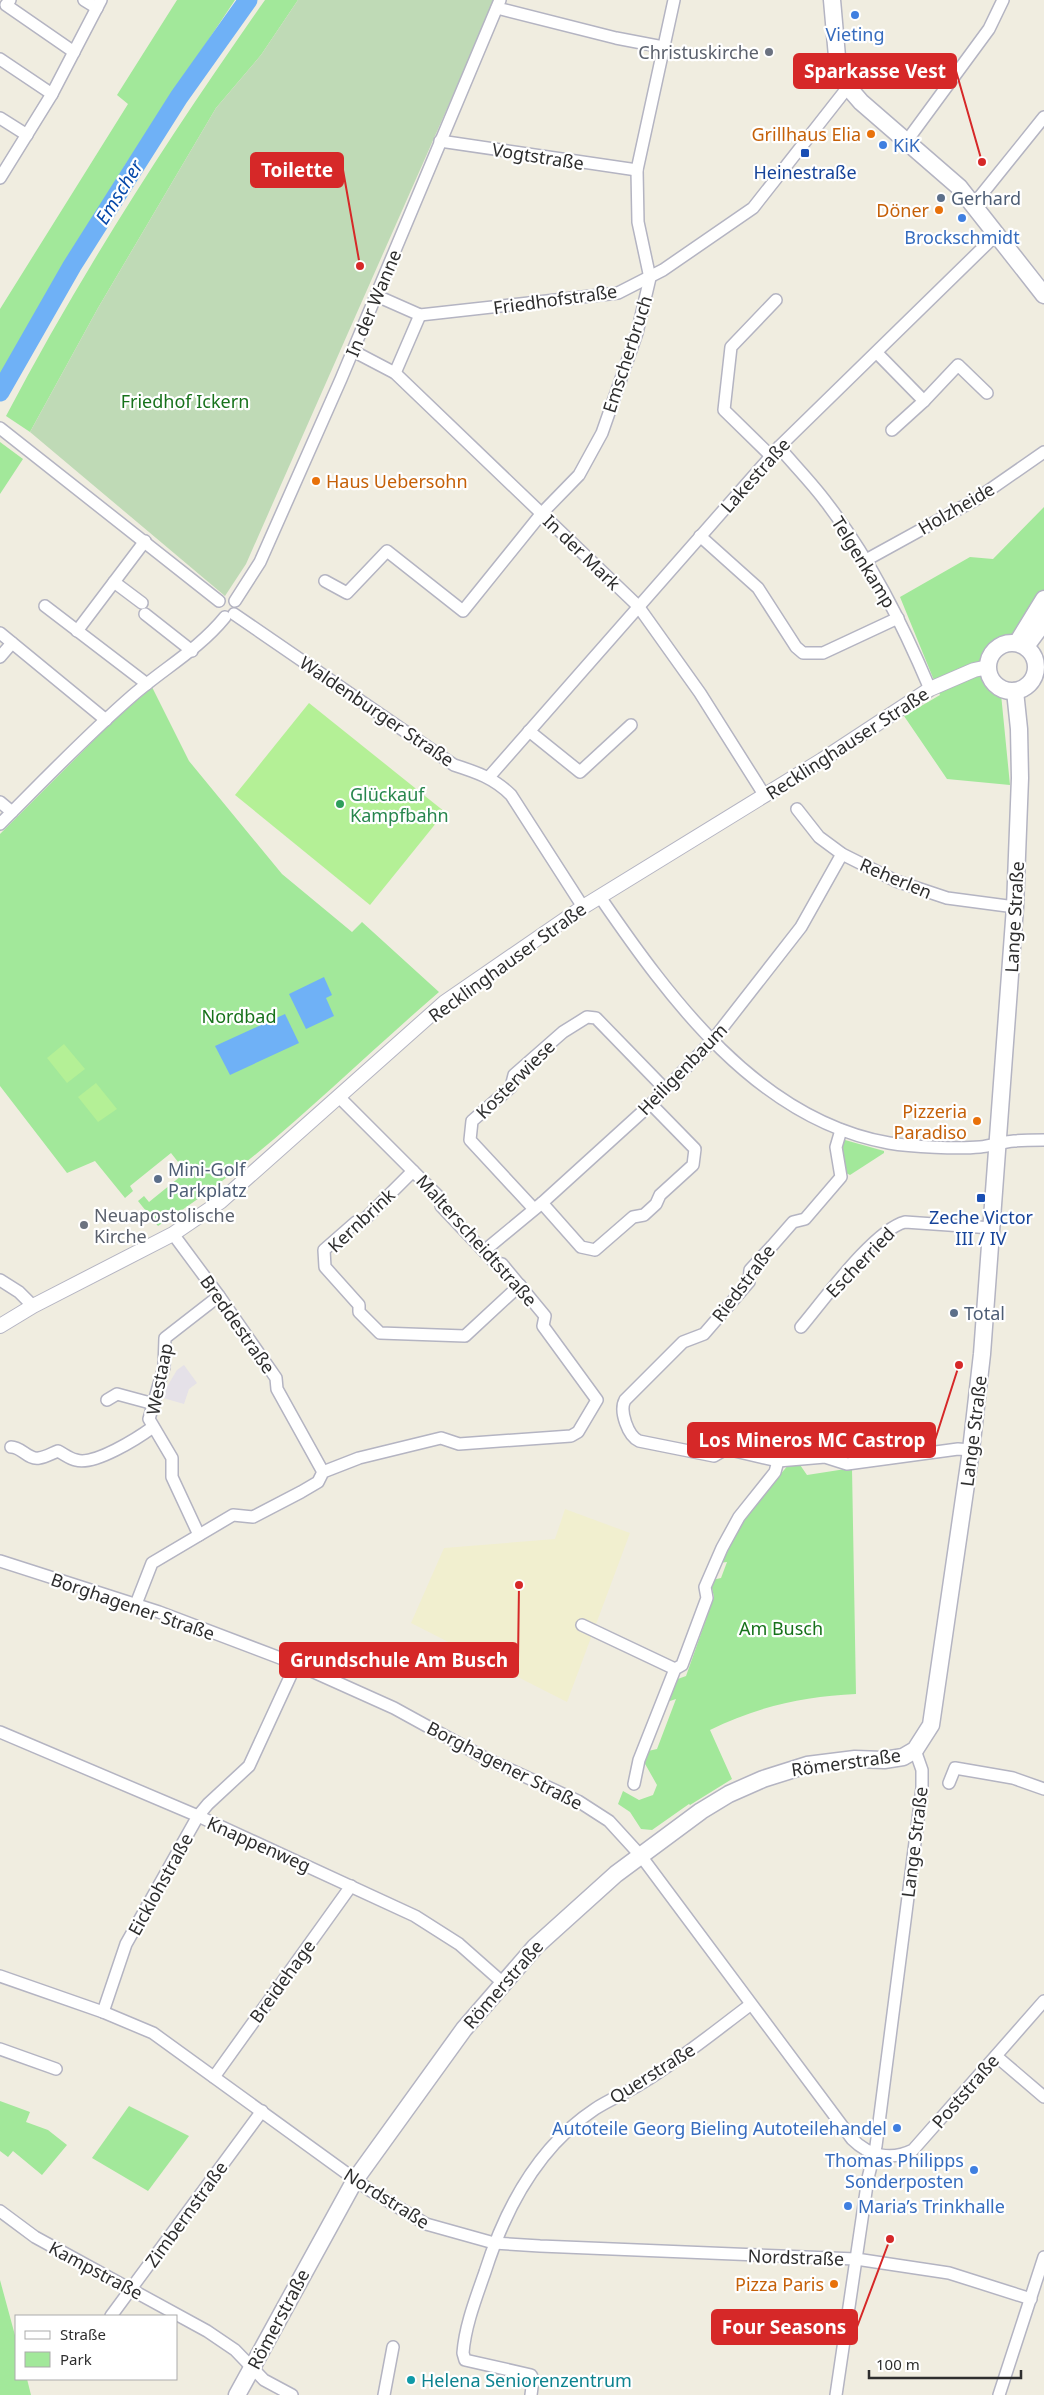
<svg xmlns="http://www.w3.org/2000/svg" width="1044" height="2395" font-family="'Noto Sans',sans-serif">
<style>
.industrial{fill:#e5e1e8}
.education{fill:#f1efcf}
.green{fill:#a2e89a}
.cemetery{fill:#bfdab6}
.pitch{fill:#b4f096}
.water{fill:#6fb1f6}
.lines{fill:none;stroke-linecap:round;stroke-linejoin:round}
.river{stroke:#6fb1f6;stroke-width:19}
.minor-casing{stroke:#b4b4c2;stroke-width:14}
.tertiary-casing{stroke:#b4b4c2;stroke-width:16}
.secondary-casing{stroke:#b4b4c2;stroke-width:19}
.minor{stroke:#fff;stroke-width:11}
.tertiary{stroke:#fff;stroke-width:14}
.secondary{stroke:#fff;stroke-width:16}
.shop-dot{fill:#3f7fe0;stroke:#fff;stroke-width:2}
.worship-dot{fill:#6b7280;stroke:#fff;stroke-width:2}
.food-dot{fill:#e8710a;stroke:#fff;stroke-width:2}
.transit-dot{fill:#1a4fb4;stroke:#fff;stroke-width:2}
.service-dot{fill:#5c6f8a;stroke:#fff;stroke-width:2}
.leisure-dot{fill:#2e9e5b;stroke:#fff;stroke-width:2}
.culture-dot{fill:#0f9aa8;stroke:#fff;stroke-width:2}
.labels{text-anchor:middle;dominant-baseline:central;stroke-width:4.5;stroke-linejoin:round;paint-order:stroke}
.shop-label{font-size:18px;fill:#366cbe;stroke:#fff}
.worship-label{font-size:18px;fill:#5b616d;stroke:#fff;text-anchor:end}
.food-label{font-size:18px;fill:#c56008;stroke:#fff;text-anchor:end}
.street-label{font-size:18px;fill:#2e2e2e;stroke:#fff}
.transit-label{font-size:18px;fill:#164399;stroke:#fff}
.service-label{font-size:18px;fill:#4e5e75;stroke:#fff;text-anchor:start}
.park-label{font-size:18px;fill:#17721b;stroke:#fff}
.leisure-label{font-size:18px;fill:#27864d;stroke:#fff;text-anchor:start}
.culture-label{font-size:18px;fill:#0d838f;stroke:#fff;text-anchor:start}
.water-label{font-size:19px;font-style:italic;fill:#0649aa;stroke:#fff}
.leader{fill:none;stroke:#d62828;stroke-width:2}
.callout-dot{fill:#d62828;stroke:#fff;stroke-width:2}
.callout{fill:#d62828;stroke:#d62828;stroke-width:2}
.callout-label{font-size:19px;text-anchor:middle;font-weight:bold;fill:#fff}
</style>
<rect width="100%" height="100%" fill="#f0ede0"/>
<polygon class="industrial" points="184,1365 197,1383 189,1389 184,1404 163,1398 165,1390 177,1370"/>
<polygon class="education" points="565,1509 630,1533 567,1702 411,1623 444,1548 555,1539"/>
<g class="green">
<polygon points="177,0 235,0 125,165 0,378 0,309 128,104 117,95"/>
<path d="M265,0H298L261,55L216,108L98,308L30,432L6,416C82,271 171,134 265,0Z"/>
<polygon points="0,442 23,459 0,494"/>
<path d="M1044,507V615C1024,628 1003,639 984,654L986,682L1001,694L1010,785L947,779L904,716L940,695L900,597L970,557L993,559Z"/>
<path d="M152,687L189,761L282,874L352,932L362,922L439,992C346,1072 262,1160 158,1226L138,1201L144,1196L149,1202L186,1172L171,1153L130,1186L133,1191L125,1198L95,1161L67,1173L0,1086V834L111,723Z"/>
<polygon points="845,1140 884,1151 884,1153 850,1175 846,1173 840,1148 841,1143"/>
<path d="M798,1462L807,1475L852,1468L856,1694C805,1696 756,1707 710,1730L732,1779L690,1805L689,1804L652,1830L641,1829L630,1812L618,1804L623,1791L639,1800L653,1795L657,1785L644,1762L648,1751L657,1749L676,1699L667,1702L675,1680L686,1676L714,1597L711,1584L712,1580L721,1578L727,1562L719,1563L744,1518L789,1464Z"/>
<polygon points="0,2101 30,2112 26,2122 48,2130 67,2145 42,2175 13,2151 8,2157 0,2151"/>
<polygon points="129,2106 189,2136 148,2191 92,2158"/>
<polygon points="0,2280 16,2339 16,2379 27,2379 31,2395 0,2395"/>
</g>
<polygon class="cemetery" points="298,0 495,0 246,564 225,596 30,432 98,308 216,108 261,55"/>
<g class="pitch">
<polygon points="309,703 445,812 370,905 235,795"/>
<polygon points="64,1044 85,1069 67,1083 47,1058"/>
<polygon points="96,1083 117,1109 98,1122 78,1097"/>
</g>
<g class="water">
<polygon points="324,977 332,995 326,998 334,1016 306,1029 289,994"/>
<polygon points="285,1014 299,1043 230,1075 215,1046"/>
</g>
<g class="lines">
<polyline class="river" points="0,392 72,266 179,97 248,0"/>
<g class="minor-casing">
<g id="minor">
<polyline points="10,0 6,5 74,52"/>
<polyline points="84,0 97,8"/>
<polyline points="497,8 616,38 663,47"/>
<polyline points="0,59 52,94"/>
<polyline points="0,118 27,135"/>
<polyline points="440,141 637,170"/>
<polyline points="906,142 989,29 1003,0"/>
<polyline points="0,178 52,94 101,0"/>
<polyline points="974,204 1044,117"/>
<polyline points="377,296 420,315 618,293 663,270 753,208 848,87"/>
<polyline points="353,351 395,373 638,606 700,693 765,796"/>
<polyline points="877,353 924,401"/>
<polyline points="395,373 420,315"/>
<polyline points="0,428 219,601"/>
<polyline points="892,430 924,401 958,365 987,393"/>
<path d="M779,447C794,465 812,483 826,502C870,559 902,623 930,689"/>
<polyline points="771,456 724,410 731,347 776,300"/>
<polyline points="700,536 758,588 796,647 803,653 823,653 898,618"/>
<polyline points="866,560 975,500 1044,452"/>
<polyline points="325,581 347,593 387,551 463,611 542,513 579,475 602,433 637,333 650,278 638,222 637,170 674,0"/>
<polyline points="114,582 142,603"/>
<polyline points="235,601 260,562 341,379 500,0"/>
<polyline points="45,606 147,684"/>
<polyline points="145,614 192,651"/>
<path d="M234,614L454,765C476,772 494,778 511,795L583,907"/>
<polyline points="77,631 145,541"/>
<polyline points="0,633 106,720"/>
<polyline points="0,657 12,643"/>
<polyline points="529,731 580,772 631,725"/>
<polyline points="489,777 779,447 997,234"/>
<polyline points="0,802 12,812"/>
<polyline points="797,809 819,837 842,854 896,881 947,898 1015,907"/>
<path d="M0,824C43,781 86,736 132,696C163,669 199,649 225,617"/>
<path d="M600,897C670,999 758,1120 889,1143C912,1147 958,1149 980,1147C991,1146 1002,1142 1014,1141C1024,1140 1034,1140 1044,1140"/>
<path d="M841,1130L836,1147L841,1177L805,1219L793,1222L772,1246L750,1270L749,1282L704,1334L683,1342L625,1400C619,1411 628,1436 639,1441L714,1456L726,1449L778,1461L825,1457L847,1464L958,1449L971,1450"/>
<polyline points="413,1171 363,1221 356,1222 324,1250 325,1267 359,1305 359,1312 380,1333 465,1336 520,1285"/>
<polyline points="542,1203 581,1247 595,1250 633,1217 644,1215 656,1204 660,1195 693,1165 695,1149 651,1104"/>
<polyline points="534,1209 470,1140 472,1121 511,1087 514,1075 563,1032 587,1017 596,1018 665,1089"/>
<polyline points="173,1234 219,1296 276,1378 277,1389 323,1472"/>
<polyline points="484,1251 542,1203 651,1104 712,1041 801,927 842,854"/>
<polyline points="0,1280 19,1292 33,1306"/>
<path d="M801,1327C823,1301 874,1230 905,1222L992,1228"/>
<polyline points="107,1400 117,1394 154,1404"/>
<path d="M11,1447C22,1447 28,1460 39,1458C46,1457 52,1453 58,1451C64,1454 70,1459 76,1460C94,1466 138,1438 153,1427"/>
<polyline points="199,1535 172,1477 172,1458 149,1419 164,1367 165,1338 219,1296"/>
<path d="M0,1561L159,1612L296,1664L394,1708L485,1758L578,1801L609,1821L641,1856L852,2139C869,2156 891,2161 913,2150L1044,2001"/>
<polyline points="136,1604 152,1563 233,1515 253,1517 301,1492 318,1482 323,1472 359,1458 441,1438 459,1444 571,1436 578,1432 597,1400 543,1326 545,1316 502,1264 495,1263 441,1206 440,1198 339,1097"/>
<polyline points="582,1625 675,1669"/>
<polyline points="0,1732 198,1816 415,1916 459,1944 502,1982"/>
<polyline points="949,1783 955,1768 1013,1778 1044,1789"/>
<polyline points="634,1784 639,1760 675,1669 682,1665 707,1598 705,1587 722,1548 739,1517 775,1472 778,1461"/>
<polyline points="0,1976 103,2012 153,2033 371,2191 426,2224 494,2243 540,2246 856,2259 949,2273 1031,2299"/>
<polyline points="103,2012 126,1944 198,1816 208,1804 249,1766 296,1664"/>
<polyline points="0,2049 56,2069"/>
<polyline points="996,2056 1044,2097"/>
<polyline points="214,2077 351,1886"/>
<polyline points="0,2211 35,2237 207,2331 235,2350 264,2380 292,2395"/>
<polyline points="111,2316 262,2111"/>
<polyline points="384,2395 393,2347"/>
<path d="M531,2395L533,2379L531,2375L465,2360L463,2353C465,2326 476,2298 485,2272C505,2209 539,2146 595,2109C610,2099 627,2093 642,2083C680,2060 714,2032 750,2005"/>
<polyline points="836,2395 868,2178 876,2146 922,1788 922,1770 915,1750"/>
<polyline points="999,2395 1044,2257"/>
</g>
</g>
<g class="tertiary-casing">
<polyline id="tertiary" points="0,1326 33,1306 173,1234 220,1202 445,1002 583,907 822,760 930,689 974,670 988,667"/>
</g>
<g class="secondary-casing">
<g id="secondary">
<polyline points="832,0 838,68 848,87 861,102 959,187 1044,295"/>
<circle cx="1012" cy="667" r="24"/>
<polyline points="1017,643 1044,599"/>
<polyline points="1027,645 1044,622"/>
<polyline points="237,2395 355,2180 464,2029 535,1947 616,1874 701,1811 729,1794 763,1779 807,1765 855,1759 884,1760 903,1757 915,1750 931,1725 971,1450 982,1354 1015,907 1020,778 1019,729 1015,691"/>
</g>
</g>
<use href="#minor" class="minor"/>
<use href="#tertiary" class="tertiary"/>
<use href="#secondary" class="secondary"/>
</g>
<g class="shop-dot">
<circle cx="855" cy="15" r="5"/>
<circle cx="883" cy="145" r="5"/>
<circle cx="962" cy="218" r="5"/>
<circle cx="897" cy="2128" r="5"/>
<circle cx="974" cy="2170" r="5"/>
<circle cx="848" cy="2206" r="5"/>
</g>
<g class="worship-dot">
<circle cx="769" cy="52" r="5"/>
<circle cx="84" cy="1225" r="5"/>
</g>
<g class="food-dot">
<circle cx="871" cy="134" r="5"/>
<circle cx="939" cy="210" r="5"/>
<circle cx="316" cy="481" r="5"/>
<circle cx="977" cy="1121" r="5"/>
<circle cx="834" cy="2284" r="5"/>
</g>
<g class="transit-dot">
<rect x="800" y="148" width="10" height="10" rx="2.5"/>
<rect x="976" y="1193" width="10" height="10" rx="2.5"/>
</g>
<g class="service-dot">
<circle cx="941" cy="198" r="5"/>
<circle cx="158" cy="1179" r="5"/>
<circle cx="954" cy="1313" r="5"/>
</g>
<circle class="leisure-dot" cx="340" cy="804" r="5"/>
<circle class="culture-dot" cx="411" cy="2380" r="5"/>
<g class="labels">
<g class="shop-label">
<text x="855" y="34">Vieting</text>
<text x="893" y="145" text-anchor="start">KiK</text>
<text x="962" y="237">Brockschmidt</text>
<text x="887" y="2128" text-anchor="end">Autoteile Georg Bieling Autoteilehandel</text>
<text x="964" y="2160" text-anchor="end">Thomas Philipps<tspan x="964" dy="21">Sonderposten</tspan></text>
<text x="858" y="2206" text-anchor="start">Maria’s Trinkhalle</text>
</g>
<g class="worship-label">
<text x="759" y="52">Christuskirche</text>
<text x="94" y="1215" text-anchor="start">Neuapostolische<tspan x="94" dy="21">Kirche</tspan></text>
</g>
<g class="food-label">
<text x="861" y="134">Grillhaus Elia</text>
<text x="929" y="210">Döner</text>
<text x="326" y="481" text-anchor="start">Haus Uebersohn</text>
<text x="967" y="1111">Pizzeria<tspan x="967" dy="21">Paradiso</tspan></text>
<text x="824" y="2284">Pizza Paris</text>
</g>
<g class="street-label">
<text transform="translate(538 156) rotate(9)">Vogtstraße</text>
<text transform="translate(555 299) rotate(-8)">Friedhofstraße</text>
<text transform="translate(373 303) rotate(-67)">In der Wanne</text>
<text transform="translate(627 354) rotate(-72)">Emscherbruch</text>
<text transform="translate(755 475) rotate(-48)">Lakestraße</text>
<text transform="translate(956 508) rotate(-30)">Holzheide</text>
<text transform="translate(582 552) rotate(44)">In der Mark</text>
<text transform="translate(864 562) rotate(58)">Telgenkamp</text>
<text transform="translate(377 711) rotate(34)">Waldenburger Straße</text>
<text transform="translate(847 743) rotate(-33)">Recklinghauser Straße</text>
<text transform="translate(896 878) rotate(23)">Reherlen</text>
<text transform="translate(1014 917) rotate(-87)">Lange Straße</text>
<text transform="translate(507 962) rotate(-36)">Recklinghauser Straße</text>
<text transform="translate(682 1069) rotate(-46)">Heiligenbaum</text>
<text transform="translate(515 1079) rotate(-45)">Kosterwiese</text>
<text transform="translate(361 1220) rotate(-43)">Kernbrink</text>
<text transform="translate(477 1240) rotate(48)">Malterscheidtstraße</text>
<text transform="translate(860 1262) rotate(-46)">Escherried</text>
<text transform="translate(743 1283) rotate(-53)">Riedstraße</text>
<text transform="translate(238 1324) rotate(55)">Breddestraße</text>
<text transform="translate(159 1379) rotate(-79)">Westaap</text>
<text transform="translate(973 1431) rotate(-83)">Lange Straße</text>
<text transform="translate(133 1606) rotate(19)">Borghagener Straße</text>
<text transform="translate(846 1762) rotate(-8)">Römerstraße</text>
<text transform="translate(505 1765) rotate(27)">Borghagener Straße</text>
<text transform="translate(914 1842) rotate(-83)">Lange Straße</text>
<text transform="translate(259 1844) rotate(24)">Knappenweg</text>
<text transform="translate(160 1884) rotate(-61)">Eicklohstraße</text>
<text transform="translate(282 1981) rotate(-54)">Breidehage</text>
<text transform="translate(503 1984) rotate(-49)">Römerstraße</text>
<text transform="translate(652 2073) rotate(-32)">Querstraße</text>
<text transform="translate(965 2091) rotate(-49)">Poststraße</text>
<text transform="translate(387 2198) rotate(32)">Nordstraße</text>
<text transform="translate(186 2214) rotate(-54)">Zimbernstraße</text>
<text transform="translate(796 2257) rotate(2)">Nordstraße</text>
<text transform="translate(96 2270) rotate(28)">Kampstraße</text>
<text transform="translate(278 2319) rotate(-62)">Römerstraße</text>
</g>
<g class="transit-label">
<text x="805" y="172">Heinestraße</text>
<text x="981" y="1217">Zeche Victor<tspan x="981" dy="21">III / IV</tspan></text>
</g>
<g class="service-label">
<text x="951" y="198">Gerhard</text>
<text x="168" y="1169">Mini-Golf<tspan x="168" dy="21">Parkplatz</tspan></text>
<text x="964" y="1313">Total</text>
</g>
<g class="park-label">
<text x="185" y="401">Friedhof Ickern</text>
<text x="239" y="1016">Nordbad</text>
<text x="781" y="1628">Am Busch</text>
</g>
<g class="leisure-label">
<text x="350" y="794">Glückauf<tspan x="350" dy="21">Kampfbahn</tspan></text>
</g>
<g class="culture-label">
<text x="421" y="2380">Helena Seniorenzentrum</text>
</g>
<g class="water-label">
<text transform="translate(119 192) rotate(-58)">Emscher</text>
</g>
</g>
<path class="leader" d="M982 162L956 71M360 266L343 170M959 1365L935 1440M519 1585L518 1660M890 2239L857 2327"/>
<g class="callout-dot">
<circle cx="982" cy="162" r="5"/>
<circle cx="360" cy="266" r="5"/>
<circle cx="959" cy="1365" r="5"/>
<circle cx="519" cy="1585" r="5"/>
<circle cx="890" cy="2239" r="5"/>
</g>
<g class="callout">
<rect x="794" y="54" width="162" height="34" rx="5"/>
<rect x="251" y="153" width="92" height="34" rx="5"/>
<rect x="688" y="1423" width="247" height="34" rx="5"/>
<rect x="280" y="1643" width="238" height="34" rx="5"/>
<rect x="712" y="2310" width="145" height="34" rx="5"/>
</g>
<g class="callout-label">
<text x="875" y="78">Sparkasse Vest</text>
<text x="297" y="177">Toilette</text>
<text x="812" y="1447">Los Mineros MC Castrop</text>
<text x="399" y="1667">Grundschule Am Busch</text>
<text x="784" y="2334">Four Seasons</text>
</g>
<rect x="15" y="2315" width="162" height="65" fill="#ffffff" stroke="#ababab"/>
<rect x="25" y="2331" width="25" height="8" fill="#ffffff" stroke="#ababab"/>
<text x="60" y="2340" font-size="15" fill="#2e2e2e">Straße</text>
<rect x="25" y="2352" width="25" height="15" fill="#a2e89a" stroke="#ababab"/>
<text x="60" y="2365" font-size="15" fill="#2e2e2e">Park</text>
<path d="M869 2370v8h152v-8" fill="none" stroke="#2e2e2e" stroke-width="2.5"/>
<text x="876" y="2370" font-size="15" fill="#2e2e2e" stroke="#ffffff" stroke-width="4" paint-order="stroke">100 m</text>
</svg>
